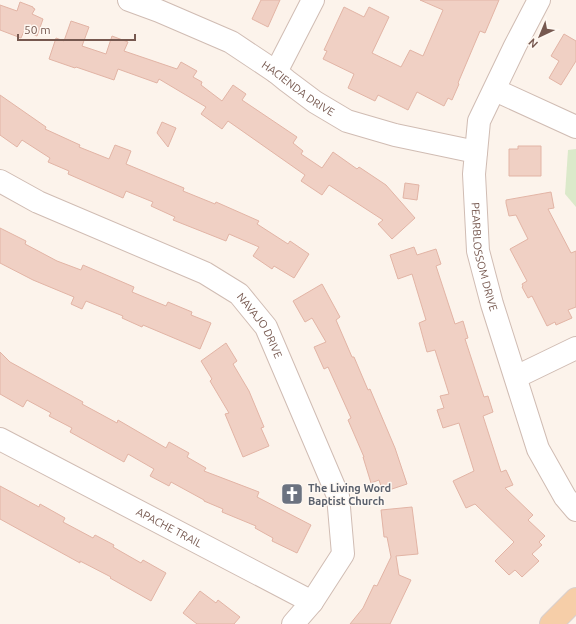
<svg xmlns="http://www.w3.org/2000/svg" width="576" height="624" font-family="Ubuntu,sans-serif">
<style>
.green{fill:#dbe9ca}
.building{fill:#f0d0c4;stroke:#e2b4a5}
.lines{fill:none;stroke-linecap:round;stroke-linejoin:round}
.minor-casing{stroke:#d0bcb3;stroke-width:24}
.major-casing{stroke:#d9d0ce;stroke-width:24}
.minor{stroke:#fff;stroke-width:22}
.major{stroke:#f6cea8;stroke-width:22}
.labels{text-anchor:middle;dominant-baseline:central;stroke-width:3;stroke-linejoin:round;paint-order:stroke}
.street-label{font-size:11px;fill:#76584f;stroke:#fef8f2}
.worship-label{font-size:11px;font-weight:bold;fill:#5b616d;stroke:#fef8f2;text-anchor:start}
</style>
<rect width="100%" height="100%" fill="#fcf3eb"/>
<polygon class="green" points="576,149 576,207 565,194 568,150"/>
<g class="building">
<polygon points="261,0 280,0 268,27 252,19"/>
<polygon points="420,0 499,0 485,33 480,31 458,83 459,84 452,100 448,98 444,106 417,92 408,110 378,95 375,101 348,88 354,74 323,59 327,51 324,50 344,7 364,17 369,7 389,17 372,53 401,67 410,50 423,56 443,10"/>
<polygon points="20,2 33,7 33,8 35,9 32,14 43,19 37,36 24,31 21,38 0,30 0,5 17,11"/>
<polygon points="71,21 89,27 82,46 106,54 112,36 128,42 124,51 177,69 181,62 197,71 193,77 202,82 201,85 222,101 233,85 246,94 242,100 297,137 293,143 303,151 301,154 322,168 333,152 357,169 359,167 386,185 415,218 392,239 378,224 383,220 329,185 322,195 301,181 305,175 228,121 222,129 201,114 206,107 159,79 157,83 118,69 114,80 76,67 75,68 49,59 56,38 64,41"/>
<polygon points="564,34 576,41 576,61 561,85 549,78 559,61 551,56"/>
<polygon points="0,95 46,127 45,129 80,145 79,147 109,159 115,145 131,151 126,164 184,188 183,191 215,204 216,202 259,221 257,224 288,244 290,241 309,254 294,278 274,266 272,269 253,256 259,247 229,234 226,241 173,220 175,217 151,206 153,202 126,191 123,198 68,174 69,171 48,162 50,158 22,140 17,147 0,135"/>
<polygon points="162,122 176,128 168,147 157,133"/>
<polygon points="518,146 541,146 541,176 509,176 509,149 518,149"/>
<polygon points="405,183 419,185 417,200 403,198"/>
<polygon points="551,192 554,208 548,209 571,253 576,251 576,307 568,310 572,318 556,325 555,322 547,326 532,296 528,298 522,287 523,286 522,284 527,281 510,249 528,239 516,215 509,216 506,203 506,200"/>
<polygon points="0,228 26,241 25,244 57,261 81,270 83,265 134,287 132,292 166,306 168,302 192,312 191,315 211,323 200,349 143,325 142,327 122,318 123,316 86,301 82,309 71,304 74,297 33,280 0,263"/>
<polygon points="414,247 417,255 436,249 441,264 436,266 455,324 463,321 468,338 465,339 484,397 488,396 493,412 483,416 501,472 506,470 513,485 505,488 533,515 528,520 545,536 539,542 542,545 532,554 539,561 522,577 515,570 509,575 495,561 514,542 475,504 466,508 453,481 474,471 459,423 443,428 437,410 444,408 440,396 449,394 435,350 427,352 419,323 426,320 412,274 398,279 390,255"/>
<polygon points="322,284 340,317 336,320 352,357 354,357 368,390 370,389 395,448 407,484 383,492 379,480 371,483 363,457 364,457 348,420 351,418 328,367 324,369 314,347 326,342 312,318 305,322 293,301"/>
<polygon points="226,343 237,361 233,364 249,391 264,427 261,428 269,446 243,457 225,414 229,413 210,381 212,379 201,361"/>
<polygon points="0,352 10,362 83,402 82,404 117,423 118,420 166,448 169,442 189,453 187,457 206,468 204,471 259,492 257,497 311,525 297,553 272,541 273,538 255,528 256,526 222,512 223,509 204,501 204,500 171,482 169,486 150,476 154,469 128,454 124,462 70,432 72,428 49,416 51,413 27,400 23,407 0,394"/>
<polygon points="0,486 39,507 40,504 65,518 63,522 93,538 95,535 114,545 113,547 141,563 143,560 166,573 151,601 110,578 111,577 80,561 80,563 0,519"/>
<polygon points="412,507 418,554 396,556 399,575 411,580 390,624 350,624 363,608 374,585 377,586 391,557 387,537 384,537 381,510"/>
<polygon points="200,591 216,603 218,600 240,617 234,624 197,624 183,613"/>
</g>
<g class="lines">
<g class="minor-casing">
<g id="minor">
<path id="s1" d="M129,0L159,11L231,42L276,72L287,81L315,102L347,121L395,135L476,152"/>
<path id="s2" d="M539,0L515,46L479,121L474,174L478,251L492,304L538,449L565,497L576,510"/>
<polyline points="276,72 313,0"/>
<polyline points="495,90 576,127"/>
<path id="s3" d="M0,181L38,202L205,273L239,294L266,327L338,496L343,554L312,602"/>
<polyline points="516,377 576,348"/>
<path id="s4" d="M0,439L312,602L293,624"/>
</g>
</g>
<g class="major-casing">
<polyline id="major" points="551,624 576,599"/>
</g>
<use href="#minor" class="minor"/>
<use href="#major" class="major"/>
</g>
<defs>
<g id="church-square" transform="scale(1.15)"><rect x="-9" y="-9" width="18" height="18" rx="4" fill="#6b7280" stroke="#fef8f2"/><path d="M-1.2-6h2.4v3.5h3.3v2.4h-3.3V6h-2.4V-.1h-3.3v-2.4h3.3Z" fill="#fff"/></g>
</defs>
<g fill-rule="evenodd">
<use href="#church-square" x="292" y="494"/>
</g>
<g class="labels">
<g class="street-label">
<text stroke="none"><textPath href="#s1" startOffset="192">HACIENDA DRIVE</textPath></text>
<text stroke="none"><textPath href="#s2" startOffset="272">PEARBLOSSOM DRIVE</textPath></text>
<text stroke="none"><textPath href="#s3" startOffset="303">NAVAJO DRIVE</textPath></text>
<text stroke="none"><textPath href="#s4" startOffset="191">APACHE TRAIL</textPath></text>
</g>
<g class="worship-label">
<text x="308" y="488">The Living Word<tspan x="308" dy="13">Baptist Church</tspan></text>
</g>
</g>
<g transform="translate(540 36) rotate(224)" stroke="#fef8f2" stroke-width="3" paint-order="stroke">
<path d="M0-3L7 15L0 10L-7 15Z" fill="#76584f"/>
<text y="-6" font-size="11" font-weight="bold" text-anchor="middle" fill="#76584f">N</text>
</g>
<path d="M18 34v6h117v-6" fill="none" stroke="#76584f" stroke-width="2"/>
<text x="24" y="34" font-size="12" fill="#76584f" stroke="#fef8f2" stroke-width="3" paint-order="stroke">50 m</text>
</svg>
